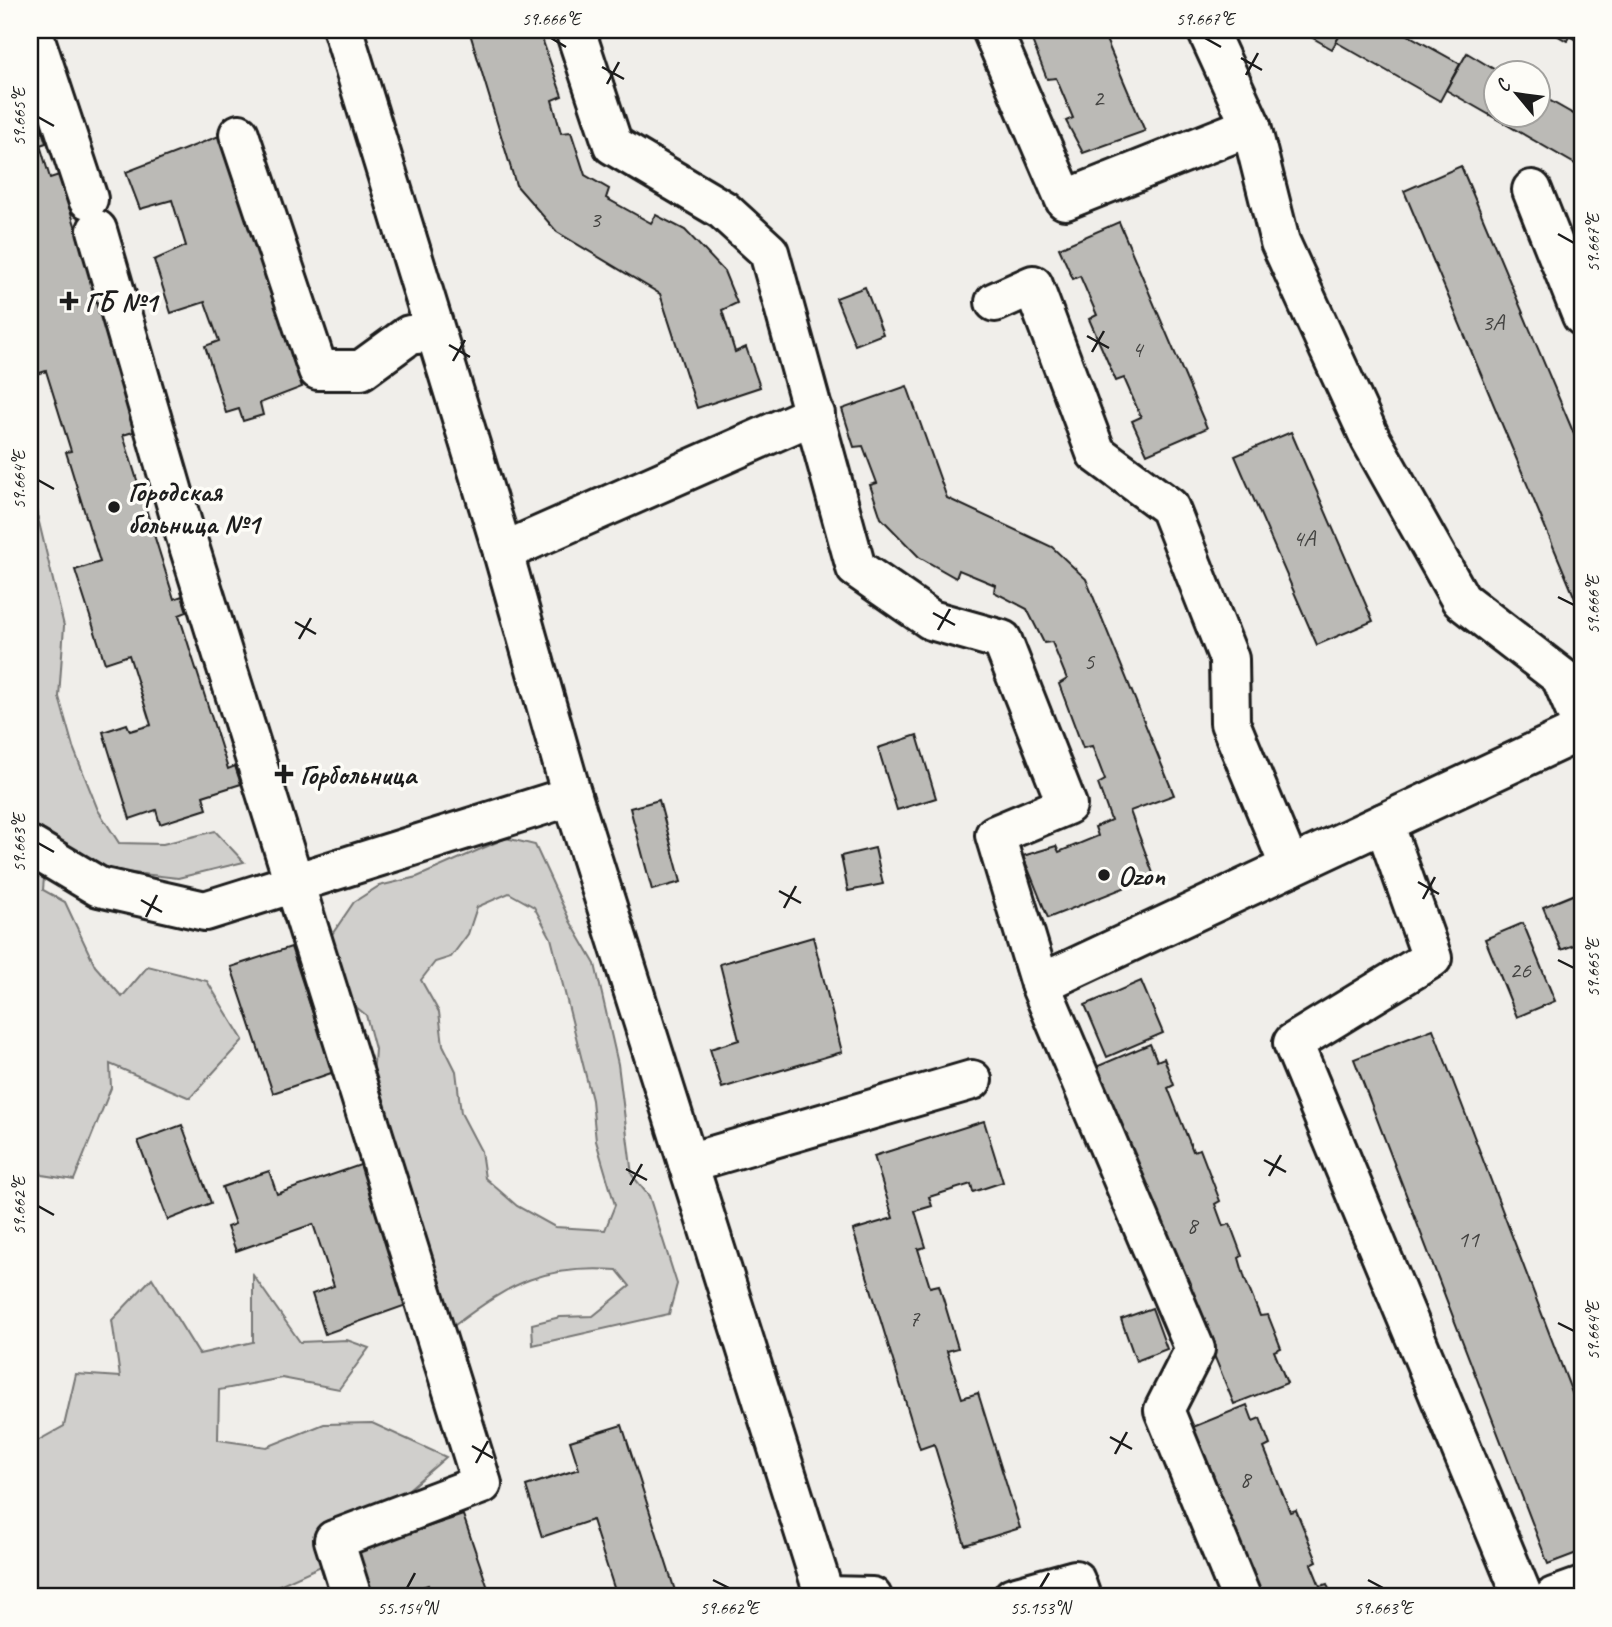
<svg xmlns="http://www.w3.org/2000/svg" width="1612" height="1627" font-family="Caveat,sans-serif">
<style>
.green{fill:#d0cfcc;stroke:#767674;stroke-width:2;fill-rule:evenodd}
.building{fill:#bbbab6;stroke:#1c1c1c;stroke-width:2}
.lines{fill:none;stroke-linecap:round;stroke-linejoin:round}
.minor-casing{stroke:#1c1c1c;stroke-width:44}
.minor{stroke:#fdfcf7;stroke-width:38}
.ticks{fill:none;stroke:#1c1c1c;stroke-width:2.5}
.poi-dot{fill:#1c1c1c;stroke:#fdfcf7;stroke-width:2.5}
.labels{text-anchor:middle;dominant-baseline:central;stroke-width:7;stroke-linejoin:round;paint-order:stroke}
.number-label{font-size:24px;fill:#444442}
.poi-label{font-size:28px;font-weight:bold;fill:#1c1c1c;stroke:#fdfcf7;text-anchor:start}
.neatline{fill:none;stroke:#1c1c1c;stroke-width:2.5}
.ticks-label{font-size:18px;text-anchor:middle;fill:#1c1c1c}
</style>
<rect width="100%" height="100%" fill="#f0eeea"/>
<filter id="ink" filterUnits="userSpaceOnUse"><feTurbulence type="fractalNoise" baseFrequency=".0143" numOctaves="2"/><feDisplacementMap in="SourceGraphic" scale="14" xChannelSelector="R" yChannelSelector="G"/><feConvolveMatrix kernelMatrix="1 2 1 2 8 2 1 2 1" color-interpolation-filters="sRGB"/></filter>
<g filter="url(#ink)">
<g class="green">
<polygon points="30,485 64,626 59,697 73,747 98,810 119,843 163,844 215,831 244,862 178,878 89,868 47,841 43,890 65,902 95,966 122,997 148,966 207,981 243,1040 190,1098 110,1064 111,1088 74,1180 42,1175 30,1143"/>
<path d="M506,838L535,845L570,921L595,964L618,1064L632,1175L649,1196L677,1284L669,1314L533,1345L532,1324L560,1317L593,1316L630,1286L617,1270C544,1265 512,1282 455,1325L426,1311L371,1105L375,1049L366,1015L339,993L320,952L354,902L379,886L417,877ZM509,893L534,907L551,938L592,1100L596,1141L615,1205L605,1230L555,1227L517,1206L485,1178L481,1151L461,1113L456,1071L443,1045L439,1012L421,980L435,962L451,957L468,934L477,907Z"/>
<polygon points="253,1275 300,1342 347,1340 369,1348 339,1389 282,1378 219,1390 218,1440 267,1447 324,1424 372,1423 446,1457 319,1567 253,1597 30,1597 30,1445 64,1426 76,1374 120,1377 112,1320 152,1278 199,1354 253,1342"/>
</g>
<g class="building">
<polygon points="469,30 539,30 562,96 552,100 561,133 571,132 585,175 609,189 606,198 651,223 656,215 685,230 724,271 737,303 722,310 735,352 746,347 760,387 697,408 660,294 557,232 516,185"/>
<polygon points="1028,30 1102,30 1145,131 1083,153 1066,121 1073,118 1056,78 1047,79"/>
<polygon points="1299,30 1343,30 1332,49"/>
<polygon points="1343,30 1399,30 1460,64 1440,101 1336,42"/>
<polygon points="1548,30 1582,30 1582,43 1569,36 1567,41"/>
<polygon points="1467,53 1502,74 1496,74 1496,116 1538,116 1538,94 1582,119 1582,168 1446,90"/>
<polygon points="30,110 35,126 40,124 46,143 40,145 50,178 59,175 140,430 123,435 174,599 182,596 187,612 179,615 228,769 235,766 241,784 203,796 207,809 160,824 156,810 130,819 103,732 127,724 130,731 151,725 129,655 105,663 75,570 100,562 66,452 71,451 46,371 30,376"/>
<polygon points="219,136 302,387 260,403 263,415 243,421 239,409 226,413 205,346 219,341 205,302 171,313 154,260 186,246 172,200 140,209 126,172"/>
<polygon points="1461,166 1582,453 1582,615 1404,191"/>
<polygon points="1119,222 1207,428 1147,454 1132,421 1141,417 1124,378 1116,381 1089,319 1097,315 1080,276 1073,279 1059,248"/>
<polygon points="865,287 883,334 855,345 836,298"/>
<polygon points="907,386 947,498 1052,547 1086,579 1174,795 1130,811 1154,876 1048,918 1023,856 1056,846 1059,852 1098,836 1095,827 1111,820 1098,784 1105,780 1092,746 1083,748 1059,684 1067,679 1052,642 1044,643 1027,609 994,592 995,585 959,570 956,578 919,557 881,518 870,485 877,483 863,446 854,447 842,409"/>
<polygon points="1291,432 1373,621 1317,645 1235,456"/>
<polygon points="917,735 936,798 897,810 878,748"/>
<polygon points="659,800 681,882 652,890 630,808"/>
<polygon points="875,848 883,884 848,891 841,856"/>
<polygon points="1575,894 1582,912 1582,942 1561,950 1543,907"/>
<polygon points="1523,923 1555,1001 1517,1017 1485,939"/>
<polygon points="813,937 842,1052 722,1088 710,1049 739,1040 720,964"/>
<polygon points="291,947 315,1020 320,1018 337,1071 273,1093 231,967"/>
<polygon points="1141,981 1163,1033 1107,1057 1085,1005"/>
<polygon points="1433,1029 1582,1419 1582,1551 1548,1564 1354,1059"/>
<polygon points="1150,1044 1157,1061 1164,1058 1174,1085 1168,1088 1193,1151 1200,1149 1220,1201 1215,1204 1223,1226 1230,1224 1242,1256 1239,1258 1245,1279 1260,1316 1268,1315 1281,1348 1274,1351 1287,1383 1234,1404 1096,1067"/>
<polygon points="984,1121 1003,1182 973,1192 971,1184 929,1197 932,1206 915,1211 926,1247 918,1249 930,1287 939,1285 958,1348 947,1351 962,1398 978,1393 1020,1528 965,1545 934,1444 920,1449 853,1230 893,1218 874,1156"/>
<polygon points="182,1125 211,1203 168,1220 138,1141"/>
<polygon points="363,1164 412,1303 325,1334 312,1294 334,1286 313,1224 236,1251 227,1227 235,1224 222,1187 269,1171 277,1194"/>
<polygon points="1152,1308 1167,1349 1136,1361 1121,1319"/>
<polygon points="1247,1405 1253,1421 1260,1418 1270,1445 1264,1448 1290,1512 1296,1510 1317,1561 1311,1564 1320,1586 1327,1584 1332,1597 1262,1597 1193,1427"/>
<polygon points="622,1425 677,1597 617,1597 592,1520 542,1537 526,1486 579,1469 570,1441"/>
<polygon points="463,1515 491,1597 432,1597 428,1585 393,1597 365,1597 350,1553"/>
</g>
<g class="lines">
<g class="minor-casing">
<g id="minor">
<polyline points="32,30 88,199"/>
<polyline points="343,30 503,552 572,796 825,1597"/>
<polyline points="575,30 613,145 723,210 769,252 856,568 931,620 1002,640 1067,805 995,835 1040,984 1195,1349 1164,1410 1241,1597"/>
<polyline points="992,30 1065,200 1251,126"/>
<polyline points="1207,30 1251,126 1280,242 1371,440 1461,600 1561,677 1582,726"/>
<polyline points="239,134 318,370 361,370 409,335 435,332"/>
<polyline points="1532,190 1582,316"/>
<polyline points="97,230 183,527 482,1484 334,1540 352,1597"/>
<polyline points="995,302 1033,285 1096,453 1169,507 1229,659 1230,723 1290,867"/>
<polyline points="503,552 815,414"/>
<polyline points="1384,823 1432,958 1293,1043 1523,1597"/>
<polyline points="30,846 99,887 205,911 572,796"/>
<polyline points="1040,984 1582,730"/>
<polyline points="688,1163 972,1080"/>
<polyline points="825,1596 872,1597"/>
<polyline points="1013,1597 1075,1580 1081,1597"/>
<polyline points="1554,1597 1582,1587"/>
</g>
</g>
<use href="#minor" class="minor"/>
</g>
</g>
<path class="ticks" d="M551,38L566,47M1205,38L1221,47M1241,58L1262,70M602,67L624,79M1246,75L1258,53M607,84L619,62M38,117L54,126M1558,234L1574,243M1087,336L1109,348M449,345L470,357M1092,352L1104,331M453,361L465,340M38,480L54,489M1558,597L1574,605M933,613L955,625M295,622L316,634M938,630L950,609M299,639L311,618M38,843L54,852M1418,882L1439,894M779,891L801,903M1423,899L1435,877M141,900L162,912M784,908L796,886M146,917L157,895M1558,960L1574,968M1264,1160L1286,1172M626,1169L647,1180M1269,1176L1281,1155M630,1185L642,1164M38,1206L54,1215M1558,1323L1574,1331M1110,1437L1132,1449M472,1446L493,1458M1115,1454L1127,1432M476,1463L488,1441M713,1580L729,1588M1368,1580L1383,1588M407,1588L415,1573M1040,1588L1049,1573"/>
<g class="poi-dot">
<path d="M65.5 290.5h7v7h7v7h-7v7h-7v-7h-7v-7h7z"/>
<circle cx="114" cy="507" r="7"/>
<path d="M280.5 763.5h7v7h7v7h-7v7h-7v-7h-7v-7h7z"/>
<circle cx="1104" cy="875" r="7"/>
</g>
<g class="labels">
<g class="number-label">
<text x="1098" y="98">2</text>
<text x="595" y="219">3</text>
<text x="1493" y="322">3А</text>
<text x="1137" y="349">4</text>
<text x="1304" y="538">4А</text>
<text x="1089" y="661">5</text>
<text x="1520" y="970">26</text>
<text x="1192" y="1225">8</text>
<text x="1468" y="1239">11</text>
<text x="914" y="1318">7</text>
<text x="1245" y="1479">8</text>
</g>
<g class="poi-label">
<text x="85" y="301">ГБ №1</text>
<text x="128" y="491">Городская<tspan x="128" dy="32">больница №1</tspan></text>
<text x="300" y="774">Горбольница</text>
<text x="1118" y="875">Ozon</text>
</g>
</g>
<rect width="1612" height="1627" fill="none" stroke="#fdfcf7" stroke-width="77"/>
<g transform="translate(1517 94) rotate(299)"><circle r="33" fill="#fdfcf7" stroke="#a3a29f" stroke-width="2"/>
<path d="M0-5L12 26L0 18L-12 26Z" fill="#1c1c1c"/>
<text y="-10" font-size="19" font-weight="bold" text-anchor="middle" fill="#1c1c1c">С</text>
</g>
<rect x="38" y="38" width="1536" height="1550" class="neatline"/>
<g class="ticks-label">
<text x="551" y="25">59.666°E</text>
<text x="1205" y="25">59.667°E</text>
<text transform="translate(19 117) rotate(-90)" y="6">59.665°E</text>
<text transform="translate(1593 243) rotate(-90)" y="6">59.667°E</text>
<text transform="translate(19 480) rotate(-90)" y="6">59.664°E</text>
<text transform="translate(1593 605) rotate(-90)" y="6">59.666°E</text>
<text transform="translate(19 843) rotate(-90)" y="6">59.663°E</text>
<text transform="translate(1593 968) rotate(-90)" y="6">59.665°E</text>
<text transform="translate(19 1206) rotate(-90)" y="6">59.662°E</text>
<text transform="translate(1593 1331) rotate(-90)" y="6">59.664°E</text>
<text x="407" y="1614">55.154°N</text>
<text x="729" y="1614">59.662°E</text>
<text x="1040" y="1614">55.153°N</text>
<text x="1383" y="1614">59.663°E</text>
</g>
</svg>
